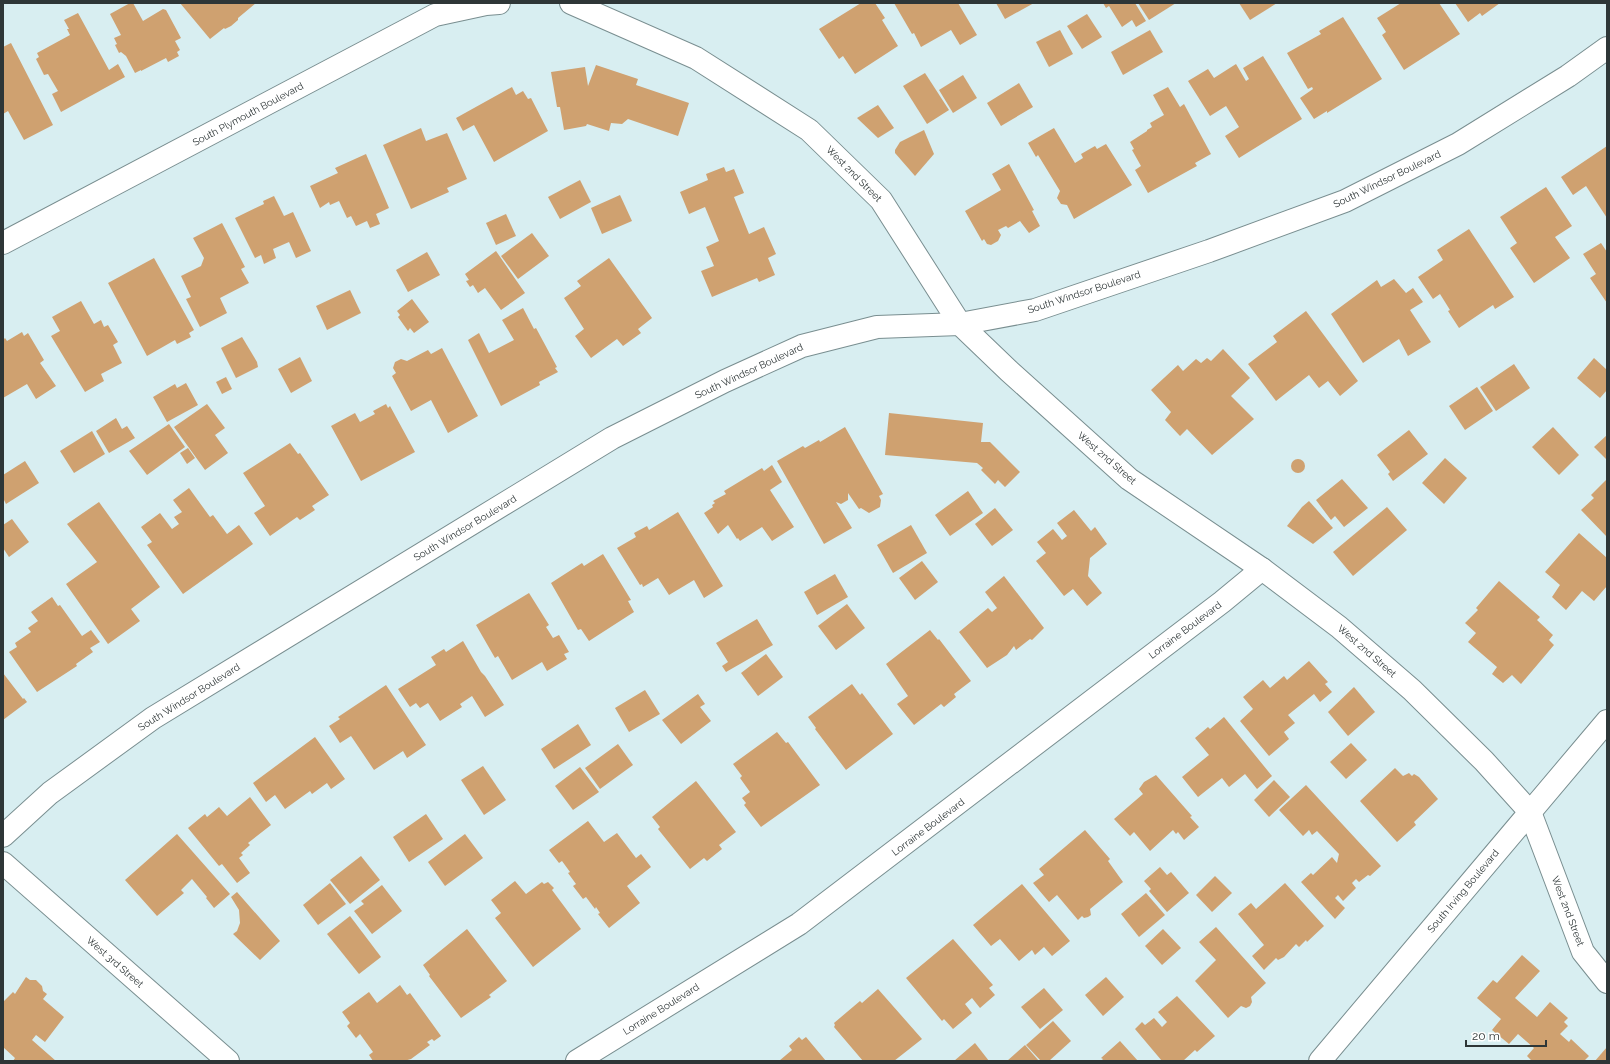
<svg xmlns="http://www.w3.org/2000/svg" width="1610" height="1064" font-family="Raleway,sans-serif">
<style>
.building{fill:#cfa170}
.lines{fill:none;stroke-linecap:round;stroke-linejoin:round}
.minor-casing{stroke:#798e90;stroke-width:24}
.secondary-casing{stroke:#798e90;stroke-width:24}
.minor{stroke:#fff;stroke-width:22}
.secondary{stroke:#fff;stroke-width:22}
.labels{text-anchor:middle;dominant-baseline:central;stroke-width:3;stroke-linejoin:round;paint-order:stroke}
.street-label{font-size:10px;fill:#2e3637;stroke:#fff}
</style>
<rect width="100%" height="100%" fill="#d8eef1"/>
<g class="building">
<polygon points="130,3 133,3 143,21 163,9 166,10 181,38 175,41 180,50 177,52 179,56 168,62 166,58 141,71 141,70 135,73 126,56 121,52 119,53 115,45 117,44 114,38 121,35 110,14"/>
<polygon points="180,3 256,3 238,18 238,20 231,26 225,29 224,28 210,39"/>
<polygon points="861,3 875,3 885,18 882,20 898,46 855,74 843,56 839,59 819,29"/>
<polygon points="894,3 958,3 977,35 960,45 951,30 921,47 914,33 912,34"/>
<polygon points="996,3 1034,3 1005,19"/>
<polygon points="1103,3 1135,3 1146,21 1136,27 1132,20 1122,27 1109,6 1106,8"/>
<polygon points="1138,3 1176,3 1149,20"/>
<polygon points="1239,3 1277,3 1250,20"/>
<polygon points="1401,3 1439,3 1460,34 1404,70 1382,35 1386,32 1377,18"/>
<polygon points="1455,3 1500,3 1482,16 1480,13 1468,22"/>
<polygon points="78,13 109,70 118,64 125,77 61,112 52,94 58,91 48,74 44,75 36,59 39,57 37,53 70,35 67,29 69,29 64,20"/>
<polygon points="1087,14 1102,37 1082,49 1067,26"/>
<polygon points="1343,17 1382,79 1327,113 1327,111 1314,119 1300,98 1313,89 1312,87 1308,89 1287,53 1321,34 1319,31"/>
<polygon points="1060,30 1073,54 1049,67 1036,42"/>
<polygon points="1150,30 1163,52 1123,75 1111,52"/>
<polygon points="11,43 53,125 24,140 8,111 3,114 3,47"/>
<polygon points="1263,56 1302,119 1239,158 1225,136 1239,127 1226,106 1210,116 1188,81 1208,69 1214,78 1236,64 1246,81 1249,79 1243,68"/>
<polygon points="596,65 638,79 636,85 689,103 678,136 628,119 622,124 611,123 609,131 587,124 586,126 564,130 560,107 557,107 551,72 585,67 588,86"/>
<polygon points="925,73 949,110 927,124 903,86"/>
<polygon points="963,75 977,98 953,113 939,90"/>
<polygon points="1019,83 1033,107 1001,126 987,103"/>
<polygon points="512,87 516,95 523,91 528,99 531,98 548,131 494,162 474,125 463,131 456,118"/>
<polygon points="1168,87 1180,107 1184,104 1211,154 1195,163 1197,166 1148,193 1135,170 1141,166 1132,150 1134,149 1130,142 1147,131 1147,130 1152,127 1150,123 1164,115 1153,95"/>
<polygon points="878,105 894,128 878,138 857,118"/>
<polygon points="421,128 426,141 447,133 467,179 447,188 449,192 411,209 383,145"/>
<polygon points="1054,128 1075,163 1083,158 1081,154 1095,146 1097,149 1106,144 1132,185 1074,219 1067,205 1061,204 1057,198 1060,191 1038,155 1036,157 1028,143"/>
<polygon points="924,130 934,154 915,176 895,153 895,150 900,142"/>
<polygon points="1607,146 1607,218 1586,186 1573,195 1561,177"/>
<polygon points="366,154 389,208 376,214 380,224 370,228 367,221 356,226 351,216 347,218 339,201 330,205 329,202 320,208 310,186 338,173 335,168"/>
<polygon points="1009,164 1034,210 1032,211 1040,226 1029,233 1020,221 1008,228 1006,226 998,230 1001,235 998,241 991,245 987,244 984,239 982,241 965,211 1001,190 992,174"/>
<polygon points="724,167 726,172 734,169 744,193 734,197 749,234 764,227 776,254 768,258 775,275 759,282 757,278 712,297 701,271 714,266 706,247 719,241 705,207 689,214 680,192 708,180 706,174"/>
<polygon points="580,180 591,202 560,219 548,197"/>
<polygon points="1546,187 1572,226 1555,237 1570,258 1534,283 1510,248 1517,243 1500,217"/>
<polygon points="620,195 632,221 602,234 591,208"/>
<polygon points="274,196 284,216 293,212 311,251 296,258 289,242 273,249 276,258 264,264 261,255 255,258 235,218 264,204 263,201"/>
<polygon points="506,214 516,236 496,245 486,223"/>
<polygon points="222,223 245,267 241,269 249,283 220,298 227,313 200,327 186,299 191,297 181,276 201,266 204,258 193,238"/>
<polygon points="1469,229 1514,297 1495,309 1493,305 1459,328 1448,311 1450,310 1440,294 1433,299 1418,277 1443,260 1437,250"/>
<polygon points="532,233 549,256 518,279 501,256"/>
<polygon points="1601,243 1607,252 1607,303 1590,278 1596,274 1583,254"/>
<polygon points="496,251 525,293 501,310 485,288 478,293 473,285 470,287 466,281 469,280 465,274"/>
<polygon points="427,252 440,275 408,292 396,270"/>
<polygon points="154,258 194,330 189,333 191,337 177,344 175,340 147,356 108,283"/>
<polygon points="609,258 652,318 638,329 641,333 623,346 617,339 591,358 575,336 584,329 564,298 581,286 577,281"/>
<polygon points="1394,279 1406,293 1413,288 1423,302 1410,310 1431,342 1408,356 1399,339 1363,363 1331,314 1377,280 1381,287"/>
<polygon points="350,290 361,313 327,330 316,306"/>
<polygon points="412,299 429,322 414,333 410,328 408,331 398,317 400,315 397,311"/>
<polygon points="81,301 94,324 101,320 104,327 108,325 118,342 113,345 122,363 101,374 104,381 85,392 51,336 60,331 52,317"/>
<polygon points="523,308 534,329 536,328 557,367 555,368 558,372 539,382 540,385 501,406 468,340 479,333 489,353 514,340 502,320"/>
<polygon points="1306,311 1358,381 1340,396 1328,381 1319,388 1309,375 1276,401 1248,364 1277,342 1273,336"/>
<polygon points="22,332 24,336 28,333 44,360 40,363 56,386 36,399 27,384 3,398 3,340 5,338 7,341"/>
<polygon points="242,337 257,362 258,367 236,378 221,348"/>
<polygon points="442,348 478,416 448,433 431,400 411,411 392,376 396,373 393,368 395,362 401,359 407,361 428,350 431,354"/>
<polygon points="1223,349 1250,378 1231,396 1254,419 1212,455 1187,429 1180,436 1165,420 1171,412 1151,390 1178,365 1183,371 1196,359 1201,363 1207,358 1211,361"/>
<polygon points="300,357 312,381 291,393 278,369"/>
<polygon points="1594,358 1607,370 1607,390 1600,398 1577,378"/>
<polygon points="1514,364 1530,388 1496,411 1480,387"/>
<polygon points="226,377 232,389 222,394 216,382"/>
<polygon points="186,383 198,405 167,422 153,397 175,384 177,388"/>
<polygon points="1477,387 1493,411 1465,430 1449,406"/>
<polygon points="207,404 225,428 215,435 228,453 205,470 174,427"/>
<polygon points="386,404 388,408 390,406 415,452 361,481 331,426 355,413 360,422 375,414 373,411"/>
<polygon points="889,413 983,423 981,442 990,442 1020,472 1005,487 998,480 995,484 981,470 983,468 977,463 885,455"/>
<polygon points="116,418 122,429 127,426 135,438 109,453 96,431"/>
<polygon points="169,424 185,447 147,475 129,451"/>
<polygon points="845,427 883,494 879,496 881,500 880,507 869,513 861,508 859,509 848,493 848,500 841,504 836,502 852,528 824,544 777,461 803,446 805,448 819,440 820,442"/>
<polygon points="1553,427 1579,455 1559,475 1532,447"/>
<polygon points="1409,430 1428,454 1393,481 1388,474 1390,472 1377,455"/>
<polygon points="92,431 105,454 74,473 60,451"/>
<polygon points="1607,435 1607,460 1594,447"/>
<polygon points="290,443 298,454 300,453 329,495 312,506 315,510 300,520 297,517 270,536 254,513 265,506 243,473"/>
<polygon points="188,448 195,458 187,464 180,453"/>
<polygon points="1445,458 1467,478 1444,504 1422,483"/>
<circle cx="1298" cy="466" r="7"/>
<polygon points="25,461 39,483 6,504 3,498 3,475"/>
<polygon points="772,465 782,482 770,490 794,527 772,541 762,527 740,541 738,538 737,539 728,525 718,534 704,513 713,507 712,505 715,503 713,501 726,494 724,491 762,468 764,471"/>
<polygon points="1342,479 1368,508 1344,527 1335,516 1331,520 1316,500"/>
<polygon points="1607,479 1607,537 1581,510 1594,498 1591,495"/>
<polygon points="189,488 210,517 213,515 227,534 239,525 253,544 183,594 147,545 152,542 141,527 160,513 172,529 179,524 174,517 182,512 173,500"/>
<polygon points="968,491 983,513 950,536 935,515"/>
<polygon points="1309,501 1333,528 1313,544 1287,526 1302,507"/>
<polygon points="99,502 160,587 131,609 140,621 108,644 66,584 97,562 67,524"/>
<polygon points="1387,507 1407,530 1353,576 1333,552"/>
<polygon points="995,508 1013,530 992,546 975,524"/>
<polygon points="1074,510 1091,531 1095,527 1107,544 1090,558 1088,576 1102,593 1087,606 1073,589 1064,596 1036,561 1046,553 1037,542 1053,529 1062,540 1067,536 1057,523"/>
<polygon points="678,512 723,586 704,598 694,580 669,595 658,578 643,587 642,584 640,585 617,548 636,537 634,533 647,526 649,530"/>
<polygon points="12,519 29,542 9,557 3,548 3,525"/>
<polygon points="911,525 927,553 893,573 877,545"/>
<polygon points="1579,533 1607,558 1607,586 1594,601 1582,591 1566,610 1552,597 1560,585 1545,572"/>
<polygon points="603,554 631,600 628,601 634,612 589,641 581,629 578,630 551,583 582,563 584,566"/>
<polygon points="922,561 938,582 915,600 899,578"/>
<polygon points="835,574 848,597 817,615 804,592"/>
<polygon points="1004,576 1044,628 1032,640 1030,639 1016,650 1014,646 1007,655 987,668 959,632 988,608 992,612 997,608 985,592"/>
<polygon points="1499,581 1540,617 1537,620 1553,635 1549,640 1554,645 1521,684 1512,675 1503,683 1492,674 1497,667 1468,642 1476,633 1465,623 1478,610 1476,608"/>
<polygon points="529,593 549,625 546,627 553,638 559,635 569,652 564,654 567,659 547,671 542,662 512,680 498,656 495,658 476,625"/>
<polygon points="52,597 58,606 60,605 82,636 91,630 100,642 90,648 93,652 76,664 77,666 37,692 9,652 17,647 15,643 31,632 28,628 38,621 31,612"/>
<polygon points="847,604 865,628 836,650 818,626"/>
<polygon points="757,619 773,645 726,672 722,666 728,662 716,643"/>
<polygon points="930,630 938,640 939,639 971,681 954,694 956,697 944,707 941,704 914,725 897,704 908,696 886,664"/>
<polygon points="463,641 481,672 485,676 504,705 485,717 472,696 460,704 462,707 440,721 428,703 420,708 416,703 410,707 398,689 436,665 431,657 444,649 446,652"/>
<polygon points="766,654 783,677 758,696 741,673"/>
<polygon points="1309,661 1328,682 1325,684 1332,692 1320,702 1314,694 1288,715 1295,723 1284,732 1289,739 1269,756 1240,721 1253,709 1243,697 1263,680 1270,688 1284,676 1287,680"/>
<polygon points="3,673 23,699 24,698 27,702 3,720"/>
<polygon points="852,684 860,695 862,693 893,734 846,770 815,729 816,728 808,717"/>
<polygon points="386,685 426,745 407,758 403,751 374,770 351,736 340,743 329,726 340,719 338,717"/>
<polygon points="1354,687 1375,712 1348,736 1328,712"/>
<polygon points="645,690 660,714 629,732 615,708"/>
<polygon points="698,694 705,704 700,707 711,721 681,744 662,720"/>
<polygon points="1224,717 1272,776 1257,789 1245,774 1229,787 1222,778 1198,797 1182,777 1209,755 1195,738 1208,727 1210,729"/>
<polygon points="578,724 591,745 554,769 541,749"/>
<polygon points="777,732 786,743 788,742 820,785 761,827 744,805 746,803 742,798 750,792 740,778 742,776 733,764"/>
<polygon points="315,737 345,779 331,789 327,783 312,794 310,791 285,809 275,795 266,802 253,783"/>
<polygon points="1351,743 1367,760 1346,779 1330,762"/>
<polygon points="618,744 633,765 600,789 585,768"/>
<polygon points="483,766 506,800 484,815 461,780"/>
<polygon points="580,767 599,792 573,810 555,786"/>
<polygon points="1395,768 1403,776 1409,773 1412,776 1414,774 1419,777 1438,799 1414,822 1416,825 1397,842 1360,801"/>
<polygon points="1156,775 1192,816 1190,817 1199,827 1184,840 1178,832 1176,834 1173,830 1150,851 1134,832 1130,836 1114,819 1143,794 1139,789 1144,782"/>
<polygon points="1274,780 1290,797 1269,817 1254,800"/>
<polygon points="696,781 736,832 719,845 722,849 707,861 704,858 690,869 658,829 660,827 652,817"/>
<polygon points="1306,785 1381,866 1370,876 1368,875 1359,882 1356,879 1352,883 1356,888 1343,901 1338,895 1335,898 1345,908 1335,919 1301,882 1311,873 1313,875 1332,857 1337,863 1339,854 1317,831 1312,835 1309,830 1303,836 1279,810"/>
<polygon points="250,797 271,825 248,843 250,845 241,853 243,855 239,858 250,873 237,883 222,864 219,866 188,828 205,814 207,817 219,807 227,816"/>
<polygon points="426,814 443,839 409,862 393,837"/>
<polygon points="588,821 604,842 617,833 636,858 641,854 651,867 627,886 640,903 609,928 598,914 600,913 596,907 595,909 586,897 583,899 573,886 576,884 568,873 570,872 562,861 559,863 549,850"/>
<polygon points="1085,830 1110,859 1108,861 1123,882 1090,909 1091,915 1088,917 1084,918 1082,916 1078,920 1057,895 1049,902 1033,883 1044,875 1039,869"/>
<polygon points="177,834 230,894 214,908 206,898 207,897 192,879 181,890 184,893 157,916 125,880"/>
<polygon points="465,834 483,858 445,886 428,862"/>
<polygon points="361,856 380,880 350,904 330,880"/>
<polygon points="1160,867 1167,875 1171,872 1189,893 1167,912 1149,891 1151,889 1144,881"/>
<polygon points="1215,876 1232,893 1212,912 1196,895"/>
<polygon points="515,881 526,894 542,882 544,884 548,882 554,888 552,890 581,929 533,967 495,918 501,913 491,900"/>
<polygon points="330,883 346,904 318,925 303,905"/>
<polygon points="1285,883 1324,926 1307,942 1306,940 1299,947 1296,944 1284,957 1278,960 1276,958 1264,970 1252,956 1264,945 1238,914 1251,903 1256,909"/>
<polygon points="1022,884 1070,941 1052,956 1044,947 1035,955 1032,950 1019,961 1000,939 991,946 973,925"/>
<polygon points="382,885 402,911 372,934 354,911 364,904 361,901"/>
<polygon points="237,892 280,941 260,960 233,934 237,931 240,923 239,910 231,897"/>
<polygon points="1146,893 1165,915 1139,937 1121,914"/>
<polygon points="350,916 381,957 359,974 327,934"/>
<polygon points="1216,927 1266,983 1251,997 1252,1002 1250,1006 1246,1008 1241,1006 1228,1018 1195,981 1216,960 1199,942"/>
<polygon points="467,929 507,981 489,995 491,997 461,1018 429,976 430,975 423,965"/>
<polygon points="1163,929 1181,948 1162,965 1145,946"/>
<polygon points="953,939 993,985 989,988 995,995 980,1008 972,998 965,1004 972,1013 953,1029 944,1019 942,1021 906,978"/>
<polygon points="1522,955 1540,971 1515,998 1537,1017 1550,1002 1568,1018 1564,1022 1568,1026 1560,1034 1569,1042 1571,1039 1589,1056 1584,1061 1532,1061 1527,1056 1534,1048 1518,1034 1509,1044 1492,1030 1501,1019 1477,998 1493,980 1497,983"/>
<polygon points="26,977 30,980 36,980 42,986 43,991 47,994 43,999 64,1017 45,1042 36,1035 32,1040 56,1061 13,1061 15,1058 3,1047 3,1002 13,992 15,994"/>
<polygon points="1106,977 1124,997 1103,1016 1085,995"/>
<polygon points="400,985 407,995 410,993 441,1036 434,1041 432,1039 427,1042 430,1045 411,1059 404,1061 373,1061 369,1055 373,1052 360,1034 356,1038 347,1026 350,1023 342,1012 369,992 377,1003"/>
<polygon points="1044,988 1063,1010 1040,1029 1021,1007"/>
<polygon points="878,989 922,1039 894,1061 863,1061 834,1027 835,1025 834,1023 860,1001 862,1003"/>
<polygon points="1177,996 1215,1036 1197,1052 1195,1050 1183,1061 1162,1061 1135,1029 1142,1022 1145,1025 1154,1018 1162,1027 1167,1022 1158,1012"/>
<polygon points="1053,1021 1071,1041 1049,1061 1041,1061 1026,1045"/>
<polygon points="799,1037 802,1040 806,1037 826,1061 779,1061 792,1050 789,1046"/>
<polygon points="1120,1041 1138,1061 1101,1061 1103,1059 1101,1058"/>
<polygon points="975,1043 989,1061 954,1061"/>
<polygon points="1025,1045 1039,1061 1007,1061"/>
<polygon points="1607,1047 1607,1061 1595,1061"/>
</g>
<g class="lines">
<g class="minor-casing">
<g id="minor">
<polyline points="571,3 696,58 809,130 881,200 960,324 1009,371 1129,479 1262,569 1339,627 1412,690 1484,761 1530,812 1583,952 1607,982"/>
<polyline points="3,243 435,15 486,4 499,3"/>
<polyline points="3,836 50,793 153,718 612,438 725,381 802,346 877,327 960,324 1035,310 1209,251 1345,201 1458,144 1568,76 1607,48"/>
<polyline points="577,1061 799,924 1222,602 1262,569"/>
<polyline points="1320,1061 1607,721"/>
</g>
</g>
<g class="secondary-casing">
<polyline id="secondary" points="3,863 228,1061"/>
</g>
<use href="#minor" class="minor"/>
<use href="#secondary" class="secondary"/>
</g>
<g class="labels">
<g class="street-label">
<text transform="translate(248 114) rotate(-28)">South Plymouth Boulevard</text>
<text transform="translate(854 174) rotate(45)">West 2nd Street</text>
<text transform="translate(1387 179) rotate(-26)">South Windsor Boulevard</text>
<text transform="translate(1084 292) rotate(-18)">South Windsor Boulevard</text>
<text transform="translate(749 371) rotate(-25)">South Windsor Boulevard</text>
<text transform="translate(1107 458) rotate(41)">West 2nd Street</text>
<text transform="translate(465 528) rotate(-31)">South Windsor Boulevard</text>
<text transform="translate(1185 630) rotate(-37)">Lorraine Boulevard</text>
<text transform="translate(1367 651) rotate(41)">West 2nd Street</text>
<text transform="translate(189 697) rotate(-32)">South Windsor Boulevard</text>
<text transform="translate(928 827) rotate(-37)">Lorraine Boulevard</text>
<text transform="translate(1463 891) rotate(-50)">South Irving Boulevard</text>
<text transform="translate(1568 911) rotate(69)">West 2nd Street</text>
<text transform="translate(115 962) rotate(41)">West 3rd Street</text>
<text transform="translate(661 1009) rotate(-32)">Lorraine Boulevard</text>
</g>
</g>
<rect width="1610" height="1064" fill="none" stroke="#2e3637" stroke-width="8"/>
<path d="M1466 1040v6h80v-6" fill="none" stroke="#2e3637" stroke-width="2"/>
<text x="1472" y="1040" font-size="12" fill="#2e3637" stroke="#ffffff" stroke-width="3" paint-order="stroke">20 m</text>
</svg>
